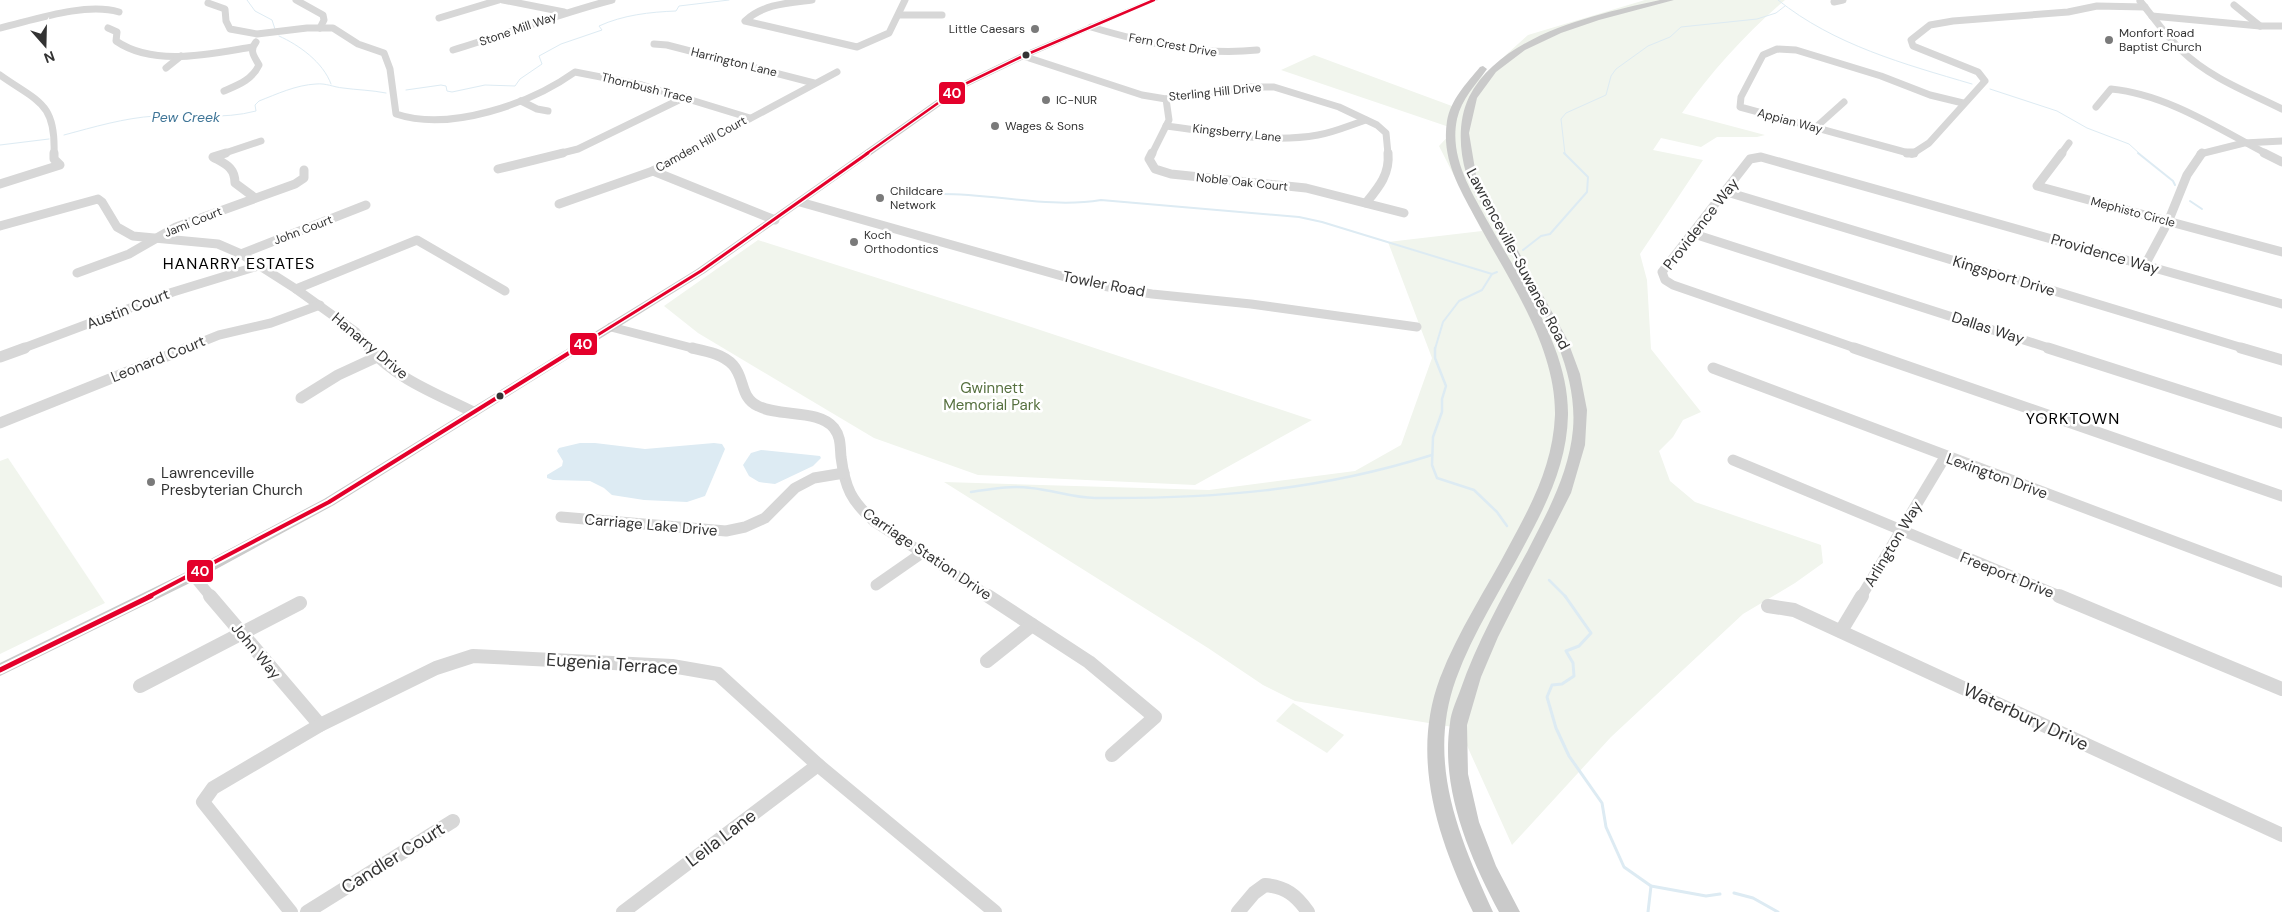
<svg xmlns="http://www.w3.org/2000/svg" width="2282" height="912" font-family="'DM Sans',sans-serif">
<style>
.green{fill:#f1f5ed}
.water{fill:#ddebf3}
.lines{fill:none;stroke-linecap:round;stroke-linejoin:round}
.stream-far3{stroke:#ddebf3;stroke-width:1}
.stream-far2{stroke:#ddebf3;stroke-width:2}
.stream-far1{stroke:#ddebf3;stroke-width:2.5}
.stream{stroke:#ddebf3;stroke-width:3}
.minor-far3{stroke:#d7d7d7;stroke-width:7}
.minor-far2{stroke:#d7d7d7;stroke-width:9}
.minor-far1{stroke:#d7d7d7;stroke-width:11}
.minor{stroke:#d7d7d7;stroke-width:14}
.major{fill:#cacaca;fill-rule:evenodd}
.bus-1-far3-casing{stroke:#fff;stroke-width:5}
.bus-1-far2-casing{stroke:#fff;stroke-width:6}
.bus-1-far1-casing{stroke:#fff;stroke-width:8}
.bus-1-casing{stroke:#fff;stroke-width:9}
.bus-1-far3{stroke:#e4002b;stroke-width:2.5}
.bus-1-far2{stroke:#e4002b;stroke-width:3}
.bus-1-far1{stroke:#e4002b;stroke-width:4}
.bus-1{stroke:#e4002b;stroke-width:5}
.poi-dot{fill:#7a7a7a;stroke:#fff;stroke-width:2}
.bus-dot{fill:#333;stroke:#fff;stroke-width:2}
.labels{text-anchor:middle;dominant-baseline:central;stroke-width:5;stroke-linejoin:round;paint-order:stroke}
.far-street-label{font-size:12px;fill:#333;stroke:#fff}
.far-poi-label{font-size:12px;fill:#333;stroke:#fff;text-anchor:start}
.far-water-label{font-size:14px;font-style:italic;fill:#3f7597;stroke:#fff}
.street-label{font-size:15px;fill:#333;stroke:#fff}
.park-label{font-size:15px;fill:#56703f;stroke:#fff}
.poi-label{font-size:15px;fill:#333;stroke:#fff;text-anchor:start}
.neighbourhood-label{font-size:16px;letter-spacing:1px;fill:#000;stroke:#fff}
.near-street-label{font-size:18px;fill:#333;stroke:#fff}
.line-badge{stroke:#fff;stroke-width:2}
.badge-label{font-size:14px;text-anchor:middle;font-weight:bold;fill:#fff}
</style>
<rect width="100%" height="100%" fill="#fff"/>
<g class="green">
<path d="M1645,0H1785C1746,33 1711,72 1682,113L1765,135L1757,137H1717L1701,147L1661,138L1653,150L1703,160L1640,254L1647,280L1651,349L1701,412L1683,420L1673,437L1659,451L1670,481L1695,502L1821,545L1823,563L1795,583L1743,614L1611,737L1512,845L1459,728L1295,701L1263,685L1208,648L944,482L1209,490L1355,471L1401,445L1432,358L1388,242L1482,231L1439,146L1455,129L1281,70L1314,55L1460,109L1465,92L1528,35Z"/>
<polygon points="758,240 1016,322 1312,420 1195,485 978,475 874,438 698,333 664,306"/>
<polygon points="8,458 105,603 0,654 0,461"/>
<polygon points="1293,703 1344,735 1327,753 1276,721"/>
</g>
<g class="water">
<polygon points="580,443 595,443 645,449 714,443 722,444 725,449 705,496 687,502 644,500 612,495 604,488 590,481 553,480 547,478 547,475 562,466 563,461 557,451 559,448"/>
<polygon points="761,450 820,456 821,458 813,466 775,484 759,482 749,476 743,465 751,453"/>
</g>
<g class="lines">
<g class="stream-far3">
<polyline points="247,0 255,11 272,20 275,29"/>
<path d="M1778,0C1834,45 1904,64 1972,84"/>
<path d="M279,36C299,45 323,62 331,84"/>
<polyline points="1990,89 2057,111 2087,128 2129,144 2140,154"/>
<path d="M406,90L441,85L446,86L447,91L452,92L485,85L515,86L520,79L542,64L539,56L561,44L602,30L599,26C623,15 650,12 676,11L679,6L729,0"/>
<path d="M64,135C94,127 124,118 155,116C190,114 222,120 256,111L255,105L259,101C277,94 296,85 316,84C326,83 333,87 343,88C357,90 371,90 386,93"/>
<polyline points="0,145 49,139"/>
<polyline points="1565,154 1561,119 1566,113 1606,95 1611,76 1616,69 1648,46 1670,37 1681,27 1757,19 1776,13 1785,6"/>
</g>
<g class="stream-far2">
<polyline points="2138,153 2173,181 2175,185"/>
<path d="M934,194C989,192 1046,209 1101,200L1299,217L1322,222L1492,274"/>
<polyline points="2190,201 2202,209"/>
<polyline points="1523,250 1541,236 1550,234 1587,192 1588,177 1564,153"/>
<polyline points="1435,349 1443,322 1459,301 1482,290 1492,274 1497,272"/>
</g>
<g class="stream-far1">
<polyline points="1435,348 1435,358 1446,386 1442,399 1442,412 1433,437 1432,465 1437,478 1474,490 1497,512 1507,526"/>
<path d="M971,492C991,489 1011,485 1031,488C1053,490 1073,498 1095,498C1213,499 1318,491 1432,455"/>
<polyline points="1549,580 1566,597"/>
</g>
<g class="stream">
<polyline points="1565,596 1591,633 1579,646 1566,651 1573,663 1574,676 1562,684 1552,685 1547,697 1556,728 1569,756 1602,803 1606,827 1624,867 1651,886 1706,896 1720,894"/>
<polyline points="1734,893 1753,898 1778,912"/>
<polyline points="1648,912 1651,886"/>
</g>
<g class="minor-far3">
<polyline points="296,0 323,15 324,20 320,28"/>
<polyline points="503,0 564,12"/>
<path d="M812,0C788,3 763,4 745,21L857,47L889,33L905,0"/>
<path d="M2140,1C2154,18 2166,36 2182,51C2210,78 2248,92 2282,109"/>
<polyline points="1834,2 1843,0"/>
<path d="M208,3L225,9L226,21L230,29L257,34L307,28H333L358,44L384,53L390,69L396,114C450,132 530,104 575,72L642,85L750,118"/>
<polyline points="2234,5 2260,26"/>
<polyline points="899,15 942,15"/>
<polyline points="2152,16 2260,26 2282,26"/>
<polyline points="439,18 499,0"/>
<path d="M1091,27C1145,43 1201,56 1257,50"/>
<path d="M0,28C34,20 85,2 119,12"/>
<path d="M108,28L117,32L116,41C154,67 209,54 252,47"/>
<polyline points="654,44 667,45 814,83"/>
<path d="M453,50C506,34 558,14 612,0"/>
<polyline points="1023,56 1142,95 1166,99 1251,87 1274,87 1339,107 1377,125 1386,133 1388,154"/>
<polyline points="166,68 181,56"/>
<path d="M0,75C38,102 56,102 54,154"/>
<path d="M224,91C238,85 252,80 259,65C254,56 249,51 256,42"/>
<polyline points="521,101 537,109 548,111"/>
<path d="M2096,107L2111,89C2166,94 2219,129 2267,154"/>
<path d="M1166,126C1216,132 1268,144 1318,135C1335,132 1350,125 1366,120"/>
<polyline points="1815,128 1844,102"/>
<polyline points="222,154 261,141"/>
<polyline points="558,154 578,149 685,97"/>
<polyline points="684,154 837,72"/>
<polyline points="1152,154 1169,120 1166,99"/>
<polyline points="1912,154 1740,107 1741,97 1763,55 1777,49 1796,50 1881,76 1930,95 1963,103"/>
<polyline points="1912,154 1929,143 1985,81 1978,72 1913,46 1911,40 1930,25 1953,21 2068,12 2097,6 2145,7"/>
<polyline points="2061,154 2069,143"/>
<polyline points="2200,154 2244,143 2282,141"/>
</g>
<g class="minor-far2">
<path d="M226,153L213,157C225,164 235,167 235,183L255,198"/>
<polyline points="1152,153 1149,159 1155,169 1171,174 1306,188 1404,213"/>
<polyline points="1907,153 1914,153"/>
<polyline points="2062,153 2037,186 2282,252"/>
<polyline points="2264,153 2282,162"/>
<polyline points="498,169 563,153"/>
<polyline points="653,171 775,220"/>
<polyline points="0,184 60,165 54,159 54,153"/>
<polyline points="1727,192 2246,349"/>
<polyline points="800,202 1090,284 1152,294 1251,304 1417,327"/>
<path d="M1366,203C1379,187 1390,174 1388,153"/>
<polyline points="559,204 653,171 686,153"/>
<polyline points="0,226 98,199 102,202 117,227 133,236 218,244 241,254 296,289 356,332 370,349"/>
<polyline points="1694,234 2052,349"/>
<polyline points="241,254 366,205"/>
<polyline points="2145,265 2168,222 2187,175 2202,153"/>
<polyline points="77,273 129,254 176,227 295,184 304,178 304,170"/>
<polyline points="296,289 417,240 505,291"/>
<polyline points="611,327 696,349"/>
<polyline points="21,349 173,292 258,266"/>
<polyline points="184,349 219,335 271,323 320,305"/>
<polyline points="1858,349 1673,285 1665,280 1662,272 1750,159 1761,157 2282,304"/>
</g>
<g class="minor-far1">
<path d="M369,348C396,379 437,394 473,412"/>
<path d="M692,348C706,351 723,354 733,365C745,378 740,398 758,406C779,417 819,409 834,428C841,437 840,446 841,457C845,488 851,501 875,522L990,597"/>
<polyline points="1854,348 2282,496"/>
<polyline points="2048,348 2282,423"/>
<polyline points="2241,348 2282,360"/>
<polyline points="0,357 25,348"/>
<polyline points="1713,368 2282,582"/>
<polyline points="301,398 338,375 377,357"/>
<polyline points="0,423 187,348"/>
<polyline points="1733,460 2062,597"/>
<polyline points="561,517 726,531 745,527 765,518 795,488 814,478 844,473"/>
<polyline points="193,575 211,597"/>
<polyline points="876,585 922,553"/>
<polyline points="1861,597 1945,457"/>
</g>
<g class="minor">
<polyline points="210,596 320,725"/>
<polyline points="988,596 1089,662 1155,717 1112,755"/>
<polyline points="2059,596 2282,689"/>
<polyline points="1768,606 1794,610 2282,835"/>
<polyline points="1841,631 1862,596"/>
<polyline points="987,661 1032,625"/>
<polyline points="140,686 300,603"/>
<polyline points="291,912 203,802 213,788 320,725 436,668 473,656 672,666 718,674 818,765 995,912"/>
<polyline points="307,912 453,821"/>
<polyline points="623,912 818,765"/>
<path d="M1238,912L1254,893L1265,885C1286,887 1296,895 1308,912"/>
</g>
<g class="major">
<polygon points="1148,0 1158,0 1026,58 968,86 705,273 334,505 198,579 0,676 0,663 188,571 324,499 697,269 962,82 1020,54"/>
<path d="M1660,0H1674L1599,20L1561,33L1525,50L1496,72L1477,98L1469,133L1476,175L1567,339L1580,374L1587,410L1585,445L1571,493L1498,637L1481,677L1467,725L1468,774L1479,822L1496,866L1520,912H1499C1469,856 1440,788 1450,723C1451,712 1456,702 1460,691C1477,642 1502,598 1527,552C1547,513 1569,474 1573,429C1579,357 1526,282 1492,221C1484,206 1470,189 1466,173C1459,149 1458,120 1469,97C1501,34 1597,14 1660,0Z"/>
<path d="M1483,66L1487,69C1475,86 1462,98 1457,119C1449,157 1471,191 1488,222C1520,280 1569,347 1568,415C1567,463 1547,503 1525,544C1502,588 1473,632 1456,679C1426,762 1459,837 1493,912H1473C1438,839 1410,758 1440,678C1458,631 1487,588 1510,544C1533,502 1553,463 1555,415C1556,346 1508,279 1477,221C1460,189 1441,160 1447,121C1451,99 1466,84 1480,67Z"/>
</g>
<g class="bus-1-far3-casing">
<polyline id="bus-1-far3" points="866,154 965,84 1023,56 1154,0"/>
</g>
<g class="bus-1-far2-casing">
<polyline id="bus-1-far2" points="575,349 701,271 868,153"/>
</g>
<g class="bus-1-far1-casing">
<polyline id="bus-1-far1" points="148,597 329,502 577,348"/>
</g>
<g class="bus-1-casing">
<polyline id="bus-1" points="0,670 151,596"/>
</g>
<use href="#bus-1-far3" class="bus-1-far3"/>
<use href="#bus-1-far2" class="bus-1-far2"/>
<use href="#bus-1-far1" class="bus-1-far1"/>
<use href="#bus-1" class="bus-1"/>
</g>
<g class="poi-dot">
<circle cx="1035" cy="29" r="5"/>
<circle cx="2109" cy="40" r="5"/>
<circle cx="1046" cy="100" r="5"/>
<circle cx="995" cy="126" r="5"/>
<circle cx="880" cy="198" r="5"/>
<circle cx="854" cy="242" r="5"/>
<circle cx="151" cy="482" r="5"/>
</g>
<g class="bus-dot">
<circle cx="1026" cy="55" r="4.5"/>
<circle cx="500" cy="396" r="4.5"/>
</g>
<g class="labels">
<g class="far-street-label">
<text transform="translate(518 29) rotate(-19)">Stone Mill Way</text>
<text transform="translate(1173 45) rotate(10)">Fern Crest Drive</text>
<text transform="translate(734 62) rotate(14)">Harrington Lane</text>
<text transform="translate(647 88) rotate(14)">Thornbush Trace</text>
<text transform="translate(1215 92) rotate(-6)">Sterling Hill Drive</text>
<text transform="translate(1790 121) rotate(15)">Appian Way</text>
<text transform="translate(1237 133) rotate(6)">Kingsberry Lane</text>
<text transform="translate(701 144) rotate(-29)">Camden Hill Court</text>
<text transform="translate(1242 182) rotate(6)">Noble Oak Court</text>
<text transform="translate(2133 212) rotate(15)">Mephisto Circle</text>
<text transform="translate(193 222) rotate(-22)">Jami Court</text>
<text transform="translate(303 230) rotate(-21)">John Court</text>
</g>
<g class="far-poi-label">
<text x="1025" y="29" text-anchor="end">Little Caesars</text>
<text x="2119" y="33">Monfort Road<tspan x="2119" dy="14">Baptist Church</tspan></text>
<text x="1056" y="100">IC-NUR</text>
<text x="1005" y="126">Wages &amp; Sons</text>
<text x="890" y="191">Childcare<tspan x="890" dy="14">Network</tspan></text>
<text x="864" y="235">Koch<tspan x="864" dy="14">Orthodontics</tspan></text>
</g>
<g class="far-water-label">
<text x="186" y="117">Pew Creek</text>
</g>
<g class="street-label">
<text transform="translate(1701 224) rotate(-52)">Providence Way</text>
<text transform="translate(2105 254) rotate(16)">Providence Way</text>
<text transform="translate(1518 259) rotate(62)">Lawrenceville-Suwanee Road</text>
<text transform="translate(2004 276) rotate(17)">Kingsport Drive</text>
<text transform="translate(1104 284) rotate(11)">Towler Road</text>
<text transform="translate(128 309) rotate(-21)">Austin Court</text>
<text transform="translate(1988 328) rotate(18)">Dallas Way</text>
<text transform="translate(370 346) rotate(40)">Hanarry Drive</text>
<text transform="translate(158 359) rotate(-22)">Leonard Court</text>
<text transform="translate(1997 476) rotate(20)">Lexington Drive</text>
<text transform="translate(651 525) rotate(5)">Carriage Lake Drive</text>
<text transform="translate(1893 544) rotate(-59)">Arlington Way</text>
<text transform="translate(927 554) rotate(34)">Carriage Station Drive</text>
<text transform="translate(2007 575) rotate(22)">Freeport Drive</text>
<text transform="translate(256 651) rotate(50)">John Way</text>
</g>
<g class="park-label">
<text x="992" y="388">Gwinnett<tspan x="992" dy="17">Memorial Park</tspan></text>
</g>
<g class="poi-label">
<text x="161" y="473">Lawrenceville<tspan x="161" dy="17">Presbyterian Church</tspan></text>
</g>
<g class="neighbourhood-label">
<text x="239" y="263">HANARRY ESTATES</text>
<text x="2073" y="418">YORKTOWN</text>
</g>
<g class="near-street-label">
<text transform="translate(612 664) rotate(4)">Eugenia Terrace</text>
<text transform="translate(2026 717) rotate(25)">Waterbury Drive</text>
<text transform="translate(721 838) rotate(-37)">Leila Lane</text>
<text transform="translate(393 858) rotate(-32)">Candler Court</text>
</g>
</g>
<g class="line-badge">
<rect x="938" y="81" width="28" height="24" rx="5" fill="#e4002b"/>
<rect x="569" y="332" width="29" height="24" rx="5" fill="#e4002b"/>
<rect x="186" y="559" width="28" height="24" rx="5" fill="#e4002b"/>
</g>
<g class="badge-label">
<text x="952" y="98">40</text>
<text x="583" y="349">40</text>
<text x="200" y="576">40</text>
</g>
<g transform="translate(45 45) rotate(160)" stroke="#ffffff" stroke-width="4" paint-order="stroke">
<path d="M0-4L9 19L0 12L-9 19Z" fill="#333333"/>
<text y="-8" font-size="14" font-weight="bold" text-anchor="middle" fill="#333333">N</text>
</g>
</svg>
